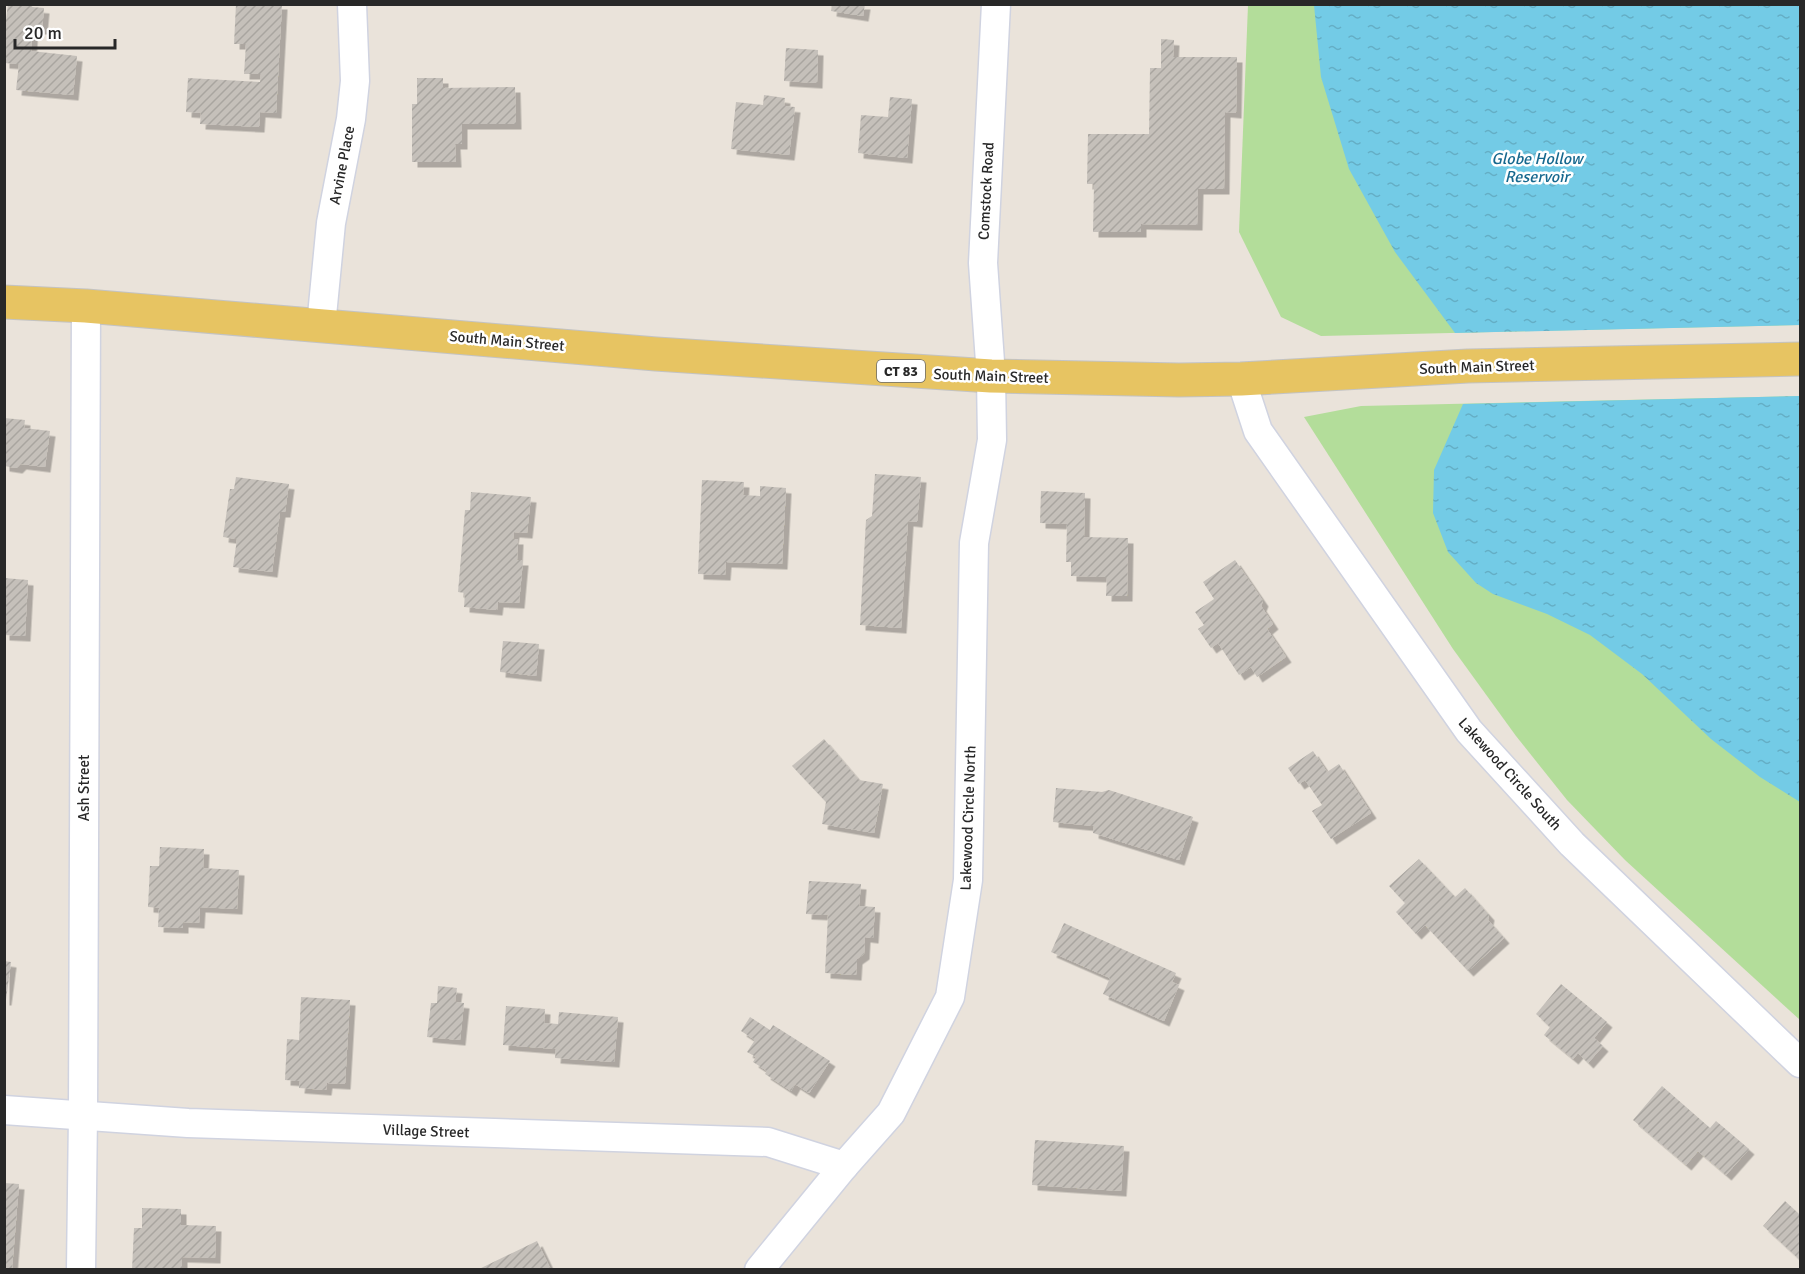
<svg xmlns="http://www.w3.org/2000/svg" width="1805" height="1274" font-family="Signika,sans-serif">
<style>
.park{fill:#b3dd9a}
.water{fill:url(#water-ripples)}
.building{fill:url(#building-hatch);filter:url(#shadow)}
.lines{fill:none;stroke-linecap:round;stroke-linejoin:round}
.minor-casing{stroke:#d0d3e0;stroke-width:31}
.primary-casing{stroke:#c3c3c3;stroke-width:35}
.minor{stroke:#fff;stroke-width:28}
.primary{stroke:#e7c462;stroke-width:33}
.labels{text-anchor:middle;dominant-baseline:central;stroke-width:5;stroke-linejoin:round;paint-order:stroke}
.shield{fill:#fff;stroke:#686868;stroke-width:1.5}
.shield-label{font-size:14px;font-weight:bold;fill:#282828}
.street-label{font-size:15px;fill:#282828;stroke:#fff}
.water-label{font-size:16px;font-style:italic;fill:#16688e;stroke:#fff}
</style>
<defs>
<pattern id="water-ripples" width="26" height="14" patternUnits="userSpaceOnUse" patternTransform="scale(1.5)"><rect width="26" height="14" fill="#73cbe6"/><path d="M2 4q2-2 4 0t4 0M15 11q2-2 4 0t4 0" fill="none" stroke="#64aec5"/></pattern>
<pattern id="building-hatch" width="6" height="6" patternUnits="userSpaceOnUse" patternTransform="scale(1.5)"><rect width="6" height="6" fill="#c5c0ba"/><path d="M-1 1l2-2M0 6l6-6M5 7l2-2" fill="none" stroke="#a9a5a0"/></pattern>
<filter id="shadow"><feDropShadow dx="5.5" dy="5.5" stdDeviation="0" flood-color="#0004"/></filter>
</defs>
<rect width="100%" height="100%" fill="#eae3da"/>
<g class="park">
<polygon points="1248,5 1800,5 1800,325 1321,336 1281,317 1239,232"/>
<polygon points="1800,396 1800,1020 1625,860 1567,800 1516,736 1453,649 1304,417 1361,406"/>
</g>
<g class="water">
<polygon points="1314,5 1800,5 1800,325 1455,333 1395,252 1349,169 1321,77"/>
<polygon points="1800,396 1800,802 1760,777 1711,739 1642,674 1590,635 1547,614 1493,594 1476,583 1448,552 1433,513 1434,470 1463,404"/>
</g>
<g class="building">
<polygon points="8,4 33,4 32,7 44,8 42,29 33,29 31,51 77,56 73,95 16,90 19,64 4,63 4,35"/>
<polygon points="236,4 282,4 276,113 260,112 259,127 200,124 201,113 186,112 188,78 260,82 261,74 244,74 246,44 234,44"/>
<polygon points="832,4 865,4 863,16 831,11"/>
<polygon points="1161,39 1174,40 1173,57 1237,57 1236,113 1225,112 1224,189 1198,189 1197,225 1141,224 1141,232 1093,232 1094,184 1087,184 1088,134 1149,134 1150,68 1161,68"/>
<polygon points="786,48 818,50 817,83 784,81"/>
<polygon points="417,78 443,78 443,88 515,87 516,124 462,124 462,144 455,144 456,162 412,162 412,104 417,104"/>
<polygon points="764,95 785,98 784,106 795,107 789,155 731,149 736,102 763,105"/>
<polygon points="890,97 912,99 907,158 858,153 861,115 888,117"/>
<polygon points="4,418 25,420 24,428 50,431 45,467 21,464 17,468 4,466"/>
<polygon points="875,474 921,477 917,522 908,521 901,628 860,625 866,520 872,516"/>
<polygon points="236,477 289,484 285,512 280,512 272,572 233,567 237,539 223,537 230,489 234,489"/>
<polygon points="702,480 744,482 743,495 760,496 760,486 786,488 782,564 726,562 725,575 698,574"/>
<polygon points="1041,491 1085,493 1084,537 1128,538 1127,596 1106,596 1107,577 1071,576 1071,562 1066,562 1067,524 1040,523"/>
<polygon points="471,492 531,497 527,533 514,532 513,539 518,539 517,560 523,560 519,603 498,602 497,610 464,607 465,593 458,592 465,510 470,510"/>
<polygon points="1235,560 1263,601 1261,606 1273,624 1267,629 1286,657 1257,677 1251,667 1239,675 1218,643 1211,648 1198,629 1204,625 1195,612 1214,599 1203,582"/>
<polygon points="4,578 28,580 25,636 4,635"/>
<polygon points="503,641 539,644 536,676 500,672"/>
<polygon points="824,739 859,780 883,784 874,833 822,824 826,802 792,766"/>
<polygon points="1313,751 1327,772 1339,764 1371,813 1331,839 1312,811 1322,805 1305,780 1299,784 1288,768"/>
<polygon points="1056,788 1102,792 1109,790 1193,817 1179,860 1093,833 1094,826 1053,822"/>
<polygon points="160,847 204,849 203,868 239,870 237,909 200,907 199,923 183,922 183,928 158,927 159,908 148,907 150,866 159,866"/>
<polygon points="1419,859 1455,897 1465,888 1489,915 1488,920 1504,938 1468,971 1425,925 1416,934 1396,912 1405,903 1389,886"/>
<polygon points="809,881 861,884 859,906 875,907 873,938 865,937 864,954 857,959 856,975 825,973 828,915 806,914"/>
<polygon points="1064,923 1176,973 1172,982 1179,985 1164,1021 1103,994 1110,978 1051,952"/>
<polygon points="4,961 11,962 6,1000 4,1000"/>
<polygon points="1561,984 1607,1022 1594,1038 1603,1046 1588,1063 1578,1053 1573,1059 1544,1035 1550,1027 1536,1014"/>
<polygon points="438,986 457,988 455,1002 464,1003 460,1040 427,1037 431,1003 437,1003"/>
<polygon points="301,997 350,1000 345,1084 327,1083 326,1090 299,1088 300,1081 285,1080 287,1039 299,1040"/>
<polygon points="506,1006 545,1009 544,1023 558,1024 559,1012 618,1017 614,1062 555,1058 556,1049 503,1045"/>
<polygon points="750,1017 770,1030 773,1025 830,1061 809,1093 795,1084 791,1091 765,1074 767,1071 753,1062 756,1057 747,1052 755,1040 741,1031"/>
<polygon points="1662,1086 1710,1128 1716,1121 1749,1149 1726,1175 1698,1151 1686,1165 1633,1120"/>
<polygon points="1035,1140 1124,1146 1121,1191 1032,1185"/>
<polygon points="4,1183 19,1184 12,1269 4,1269"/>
<polygon points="1785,1201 1800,1215 1800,1260 1763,1226"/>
<polygon points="142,1208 181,1209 181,1225 216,1226 215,1258 182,1257 182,1270 132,1270 134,1228 142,1228"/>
<polygon points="537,1241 551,1270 477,1270"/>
</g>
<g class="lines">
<g class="minor-casing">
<g id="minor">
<polyline points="321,326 331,223 351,119 355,81 352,4"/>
<polyline points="1241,379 1258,431 1469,731 1572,844 1800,1063"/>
<polyline points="4,1110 188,1123 768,1142 844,1166"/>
<polyline points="81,1270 83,1114 86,306"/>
<polyline points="759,1270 844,1166 891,1113 950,997 968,880 974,543 992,440 991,376 983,263 996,4"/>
</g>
</g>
<g class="primary-casing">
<polyline id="primary" points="4,302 86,306 656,354 991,376 1179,380 1241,379 1468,366 1800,359"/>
</g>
<use href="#minor" class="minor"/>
<use href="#primary" class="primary"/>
</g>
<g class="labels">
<rect class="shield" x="877" y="360" width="48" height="22" rx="4.5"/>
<g class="shield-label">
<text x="901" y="371">CT 83</text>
</g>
<g class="street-label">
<text transform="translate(342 165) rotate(-79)">Arvine Place</text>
<text transform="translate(986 191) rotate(-87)">Comstock Road</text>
<text transform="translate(507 341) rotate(5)">South Main Street</text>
<text transform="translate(1477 367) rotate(-2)">South Main Street</text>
<text transform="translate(991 376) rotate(2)">South Main Street</text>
<text transform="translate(1510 774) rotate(48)">Lakewood Circle South</text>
<text transform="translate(84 788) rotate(-90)">Ash Street</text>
<text transform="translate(968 818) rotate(-88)">Lakewood Circle North</text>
<text transform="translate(426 1131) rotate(2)">Village Street</text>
</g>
<g class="water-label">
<text x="1537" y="159">Globe Hollow<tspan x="1537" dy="18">Reservoir</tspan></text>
</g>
</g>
<rect width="1805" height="1274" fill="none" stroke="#282828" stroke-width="12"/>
<path d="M15 39v9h100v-9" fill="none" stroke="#282828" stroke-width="3"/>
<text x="24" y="39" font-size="18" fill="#282828" stroke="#ffffff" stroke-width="4.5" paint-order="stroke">20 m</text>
</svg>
